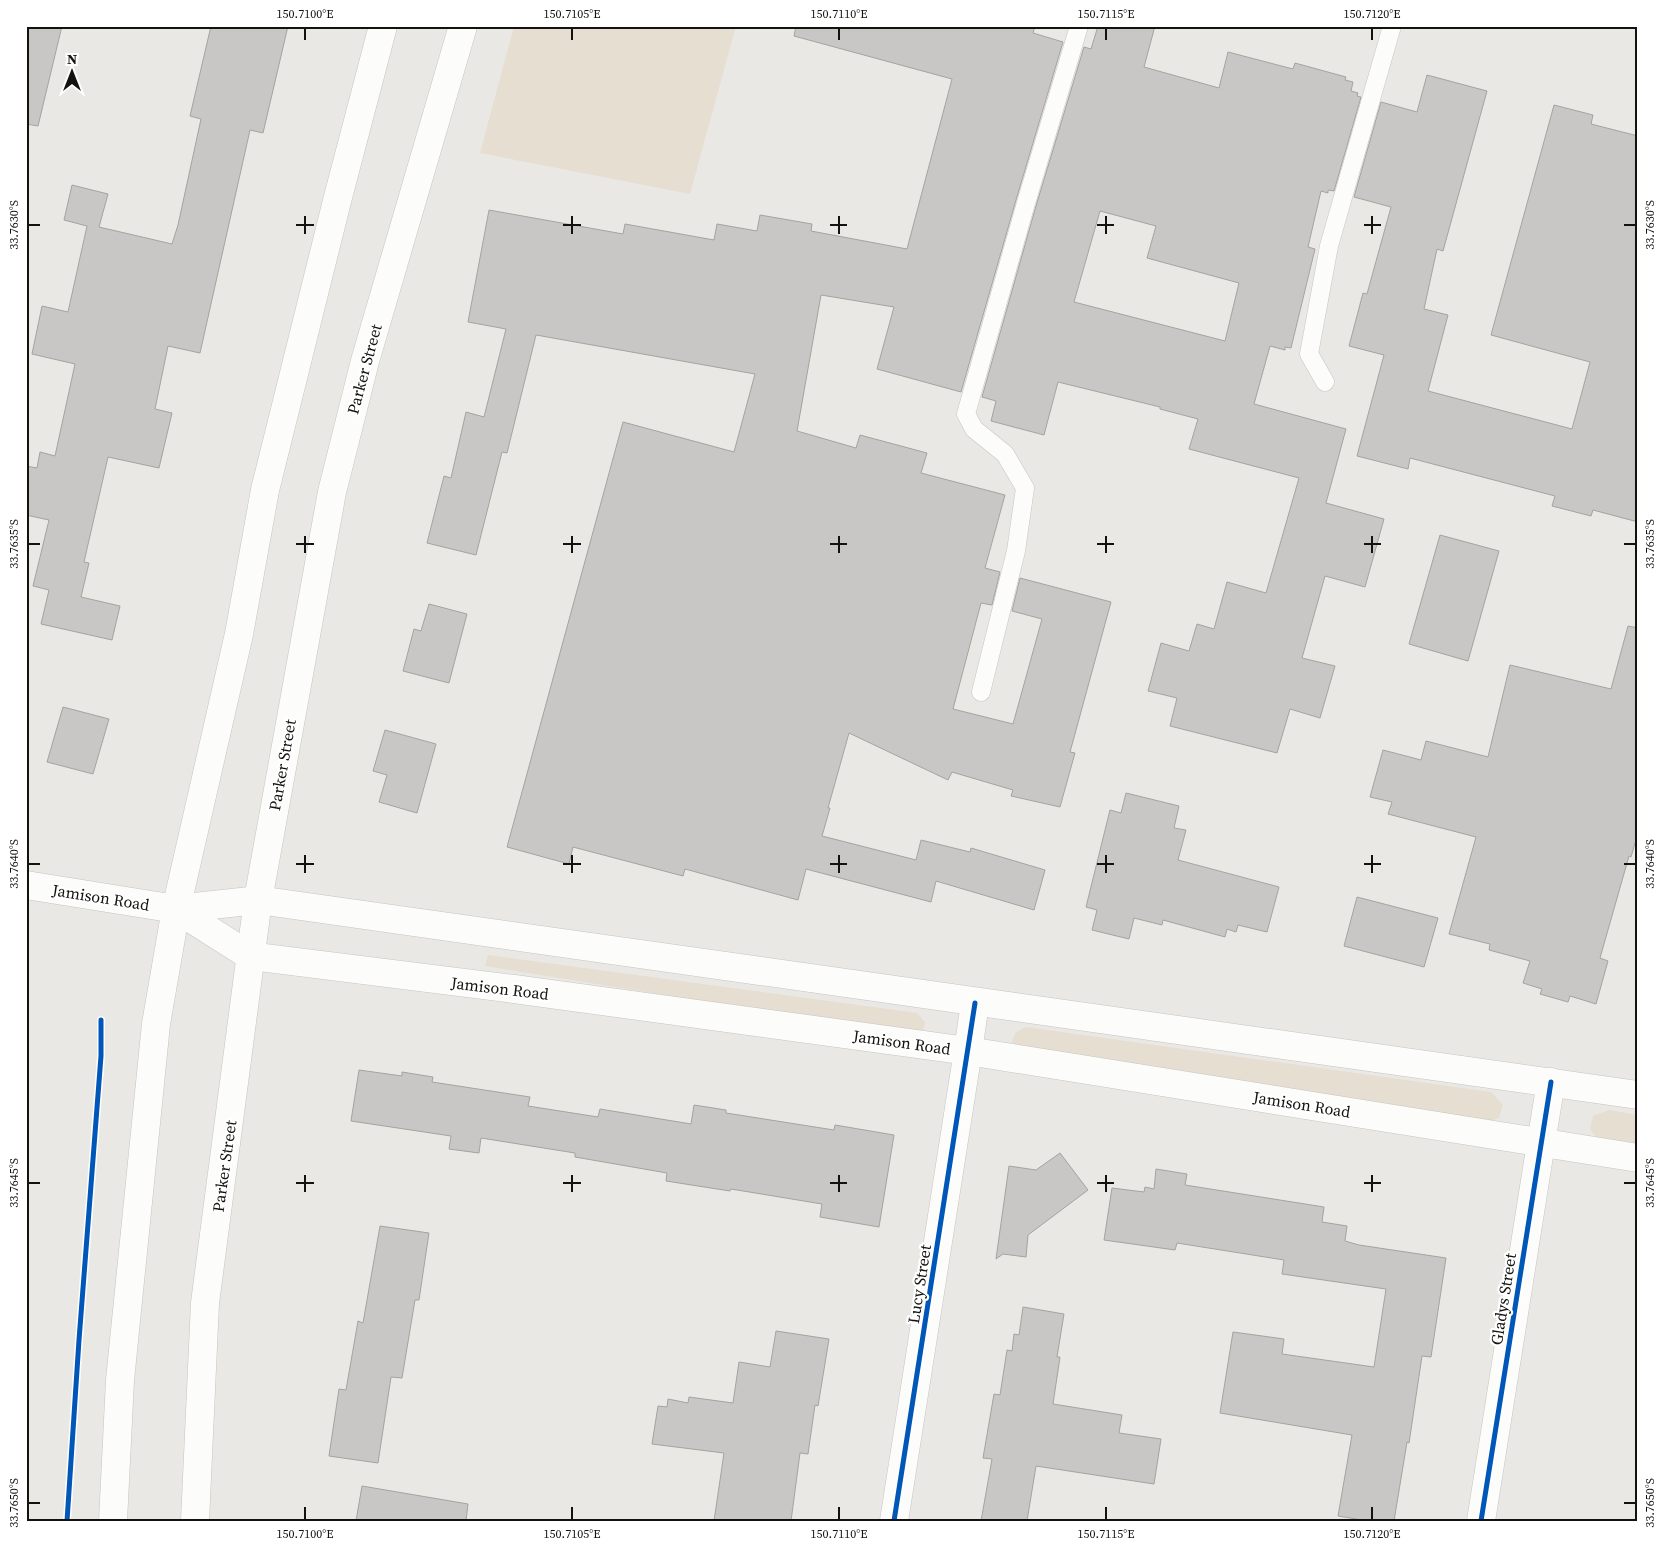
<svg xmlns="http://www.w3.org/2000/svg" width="1664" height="1547" font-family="'Source Serif 4',serif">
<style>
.green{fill:#e5ded1}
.building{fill:#c9c7c5;stroke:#a5a3a0;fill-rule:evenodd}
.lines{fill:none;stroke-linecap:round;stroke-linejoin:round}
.service-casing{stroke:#c6c4c1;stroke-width:19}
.minor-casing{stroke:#c6c4c1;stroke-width:29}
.tertiary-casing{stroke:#c6c4c1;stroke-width:29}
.secondary-casing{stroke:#c6c4c1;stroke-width:29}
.trunk-casing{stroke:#c6c4c1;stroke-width:29}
.service{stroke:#fcfcfb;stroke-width:18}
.minor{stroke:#fcfcfb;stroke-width:28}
.tertiary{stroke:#fcfcfb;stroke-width:28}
.secondary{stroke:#fcfcfb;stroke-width:28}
.trunk{stroke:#fcfcfb;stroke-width:28}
.cycleway-casing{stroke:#fff;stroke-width:8}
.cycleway{stroke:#0057b8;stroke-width:5}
.ticks{fill:none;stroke:#13120f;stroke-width:2}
.labels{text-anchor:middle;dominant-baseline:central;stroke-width:4.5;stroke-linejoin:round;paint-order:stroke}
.street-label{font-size:16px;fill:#13120f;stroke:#fff}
.neatline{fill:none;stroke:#13120f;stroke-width:2}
.ticks-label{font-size:12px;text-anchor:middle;fill:#13120f}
</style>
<rect width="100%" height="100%" fill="#eae8e5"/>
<g class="green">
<polygon points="514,26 736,26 690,194 480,153"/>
<polygon points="488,955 917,1013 925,1022 923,1031 912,1035 485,966"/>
<polygon points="1026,1027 1491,1092 1503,1105 1499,1118 1484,1123 1021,1051 1012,1042 1015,1033"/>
<polygon points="1609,1110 1638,1115 1638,1148 1600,1142 1590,1129 1593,1116"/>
</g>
<g class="building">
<polygon points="26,26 62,26 38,126 26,124"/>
<polygon points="211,26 288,26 263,133 250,130 200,353 168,346 155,409 172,413 159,468 108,457 84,562 89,563 81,597 120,606 112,640 41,624 49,590 33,586 49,520 26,515 26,466 37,468 40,452 55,456 75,364 32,354 42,306 68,312 87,226 64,220 72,185 108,194 99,227 172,244 178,225 201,119 190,116"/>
<polygon points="796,26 1035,26 1033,33 1063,42 1016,200 961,392 877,369 894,307 821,295 797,431 856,448 860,435 927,453 921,473 1005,495 985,568 1000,572 992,605 981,603 953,709 1013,724 1042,619 1012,611 1020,578 1111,602 1070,752 1075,753 1060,807 1011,796 1013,790 952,772 948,780 849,733 828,808 830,808 822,836 916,860 921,840 970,852 971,848 1045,870 1034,910 936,881 931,902 806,869 798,900 685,869 683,876 573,847 569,864 507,847 623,422 734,452 755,374 536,335 507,453 502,452 476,555 427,543 444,476 451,478 466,412 484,417 506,329 468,322 489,210 623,234 625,224 714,240 717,224 757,231 760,215 812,224 811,231 907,249 952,79 794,36"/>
<path d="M1098,26H1155L1144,67L1219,88L1228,52L1293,69L1295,63L1346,77L1345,80L1353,82L1351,91L1358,93L1357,96L1361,97L1334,191L1328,190V193L1321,191L1308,247L1315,249L1291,348L1285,347V350L1270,346L1254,404L1346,429L1326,503L1384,519L1365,587L1325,576L1302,658L1335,666L1320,718L1290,709L1277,753L1170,726L1177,698L1148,691L1161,643L1189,651L1197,624L1214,629L1227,582L1266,593L1299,478L1189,449L1198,419L1160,409V407L1058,382L1044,435L991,421L996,401L982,397L1036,206L1084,47L1091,49ZM1100,211L1156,226L1147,258L1239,283L1225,341L1074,302Z"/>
<polygon points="1427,75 1487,91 1443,251 1437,249 1424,309 1448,315 1428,391 1572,429 1590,362 1491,335 1554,105 1593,115 1591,124 1638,136 1638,522 1593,510 1591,516 1552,506 1555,496 1410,458 1408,469 1357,456 1384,355 1349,346 1363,293 1367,294 1391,207 1354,197 1381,102 1417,112"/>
<polygon points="1440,535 1499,551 1468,661 1409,644"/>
<polygon points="429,604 467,614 449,683 403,671 414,629 421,631"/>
<polygon points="1628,626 1638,628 1638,833 1631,857 1629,856 1600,958 1608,961 1596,1004 1570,996 1568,1002 1540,994 1542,989 1523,983 1530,961 1489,950 1490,944 1449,934 1476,837 1388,814 1392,802 1370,797 1383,750 1421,760 1426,741 1488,757 1510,665 1611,689"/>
<polygon points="63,707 109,719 93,774 47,762"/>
<polygon points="385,730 436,744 417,813 379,802 387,775 373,771"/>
<polygon points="1126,793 1179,806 1174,828 1186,830 1178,860 1279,887 1267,932 1238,925 1236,932 1227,929 1225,937 1163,920 1162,925 1134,918 1129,939 1092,930 1097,910 1086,907 1110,810 1121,813"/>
<polygon points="1357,897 1438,918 1424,967 1344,946"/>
<polygon points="359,1070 402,1076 402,1072 433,1077 432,1082 530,1097 528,1106 598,1117 600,1109 691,1124 694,1105 726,1110 726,1113 834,1130 835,1125 894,1135 879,1227 820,1217 822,1204 731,1189 730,1191 666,1181 667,1173 575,1157 575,1153 481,1138 479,1153 449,1149 451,1136 351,1121"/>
<polygon points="1060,1153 1088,1190 1028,1235 1026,1257 1003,1254 996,1259 1009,1166 1036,1170"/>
<polygon points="1156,1169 1187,1174 1185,1185 1324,1207 1322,1222 1347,1226 1345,1241 1359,1245 1446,1258 1431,1357 1422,1356 1409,1443 1407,1442 1394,1521 1368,1521 1338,1516 1352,1435 1220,1413 1233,1332 1284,1339 1282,1354 1374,1367 1386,1289 1282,1274 1284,1260 1177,1243 1175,1250 1104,1240 1112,1188 1144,1192 1145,1187 1154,1189"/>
<polygon points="380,1226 429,1233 419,1300 415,1300 402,1378 391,1377 378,1463 329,1456 339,1389 346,1390 358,1321 363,1323"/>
<polygon points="1023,1307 1064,1314 1057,1357 1060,1357 1053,1404 1122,1415 1119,1433 1161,1439 1154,1484 1036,1466 1027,1521 981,1521 992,1459 983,1458 994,1394 1000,1395 1007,1350 1012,1351 1014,1334 1019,1335"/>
<polygon points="776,1331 829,1339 818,1406 815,1405 808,1454 800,1453 791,1521 714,1521 724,1453 652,1444 658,1406 667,1407 668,1399 688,1403 689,1397 733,1403 739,1362 770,1367"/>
<polygon points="362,1486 468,1504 466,1521 356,1521"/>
</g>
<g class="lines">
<g class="service-casing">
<g id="service">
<polyline points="1325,382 1309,354 1329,246 1392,26"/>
<polyline points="981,692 1016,551 1025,488 1005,454 974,429 966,414 1026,203 1079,26"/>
</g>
</g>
<g class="minor-casing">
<g id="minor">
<polyline points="894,1521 968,1051"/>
<polyline points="1481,1521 1541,1143"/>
</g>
</g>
<g class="tertiary-casing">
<g id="tertiary">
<polyline points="968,1051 975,1003"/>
<polyline points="1541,1143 1551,1082"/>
</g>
</g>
<g class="secondary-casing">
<g id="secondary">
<polyline points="26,885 176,909 258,900 1638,1095"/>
<polyline points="176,909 250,956 514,989 968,1051 1638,1158"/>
</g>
</g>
<g class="trunk-casing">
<g id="trunk">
<polyline points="113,1521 120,1380 156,1024 176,909 239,634 265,490 337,201 383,26"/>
<polyline points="195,1521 205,1303 258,900 332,492 365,361 463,26"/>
</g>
</g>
<use href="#service" class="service"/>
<use href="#minor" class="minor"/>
<use href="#tertiary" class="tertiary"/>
<use href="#secondary" class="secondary"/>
<use href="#trunk" class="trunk"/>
<g class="cycleway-casing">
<g id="cycleway">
<polyline points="67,1521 79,1340 101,1056 101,1020"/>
<polyline points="894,1521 975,1003"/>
<polyline points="1481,1521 1551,1082"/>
</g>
</g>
<use href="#cycleway" class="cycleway"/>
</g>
<path class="ticks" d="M305,28V40M572,28V40M839,28V40M1106,28V40M1372,28V40M305,216V234M572,216V234M839,216V234M1106,216V234M1372,216V234M28,225H40M296,225H314M563,225H581M830,225H847M1097,225H1114M1364,225H1381M1624,225H1636M305,536V553M572,536V553M839,536V553M1106,536V553M1372,536V553M28,544H40M296,544H314M563,544H581M830,544H847M1097,544H1114M1364,544H1381M1624,544H1636M305,855V873M572,855V873M839,855V873M1106,855V873M1372,855V873M28,864H40M296,864H314M563,864H581M830,864H847M1097,864H1114M1364,864H1381M1624,864H1636M305,1175V1192M572,1175V1192M839,1175V1192M1106,1175V1192M1372,1175V1192M28,1183H40M296,1183H314M563,1183H581M830,1183H847M1097,1183H1114M1364,1183H1381M1624,1183H1636M28,1503H40M1624,1503H1636M305,1507V1520M572,1507V1520M839,1507V1520M1106,1507V1520M1372,1507V1520"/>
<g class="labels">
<g class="street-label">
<text transform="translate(364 369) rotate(-75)">Parker Street</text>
<text transform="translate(282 765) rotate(-80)">Parker Street</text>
<text transform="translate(101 897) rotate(9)">Jamison Road</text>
<text transform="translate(500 988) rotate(7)">Jamison Road</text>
<text transform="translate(902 1042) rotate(8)">Jamison Road</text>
<text transform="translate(1302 1104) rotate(9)">Jamison Road</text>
<text transform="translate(224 1166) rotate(-82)">Parker Street</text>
<text transform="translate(919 1284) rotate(-81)">Lucy Street</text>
<text transform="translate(1503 1299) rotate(-81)">Gladys Street</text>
</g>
</g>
<rect width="1664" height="1547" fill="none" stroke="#ffffff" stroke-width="55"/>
<g transform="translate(72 72)" stroke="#ffffff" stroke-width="4" paint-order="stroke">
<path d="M0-4L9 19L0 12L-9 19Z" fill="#13120f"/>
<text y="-8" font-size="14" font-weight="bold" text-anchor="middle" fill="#13120f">N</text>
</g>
<rect x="28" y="28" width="1608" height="1492" class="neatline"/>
<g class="ticks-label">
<text x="305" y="18">150.7100°E</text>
<text x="572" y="18">150.7105°E</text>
<text x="839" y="18">150.7110°E</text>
<text x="1106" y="18">150.7115°E</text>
<text x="1372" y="18">150.7120°E</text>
<text transform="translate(14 225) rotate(-90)" y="4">33.7630°S</text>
<text transform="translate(1650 225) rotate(-90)" y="4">33.7630°S</text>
<text transform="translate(14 544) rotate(-90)" y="4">33.7635°S</text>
<text transform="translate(1650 544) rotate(-90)" y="4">33.7635°S</text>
<text transform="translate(14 864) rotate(-90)" y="4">33.7640°S</text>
<text transform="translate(1650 864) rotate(-90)" y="4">33.7640°S</text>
<text transform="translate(14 1183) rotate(-90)" y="4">33.7645°S</text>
<text transform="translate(1650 1183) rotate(-90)" y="4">33.7645°S</text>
<text transform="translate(14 1503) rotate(-90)" y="4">33.7650°S</text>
<text transform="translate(1650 1503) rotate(-90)" y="4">33.7650°S</text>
<text x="305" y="1538">150.7100°E</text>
<text x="572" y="1538">150.7105°E</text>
<text x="839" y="1538">150.7110°E</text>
<text x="1106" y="1538">150.7115°E</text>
<text x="1372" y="1538">150.7120°E</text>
</g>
</svg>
